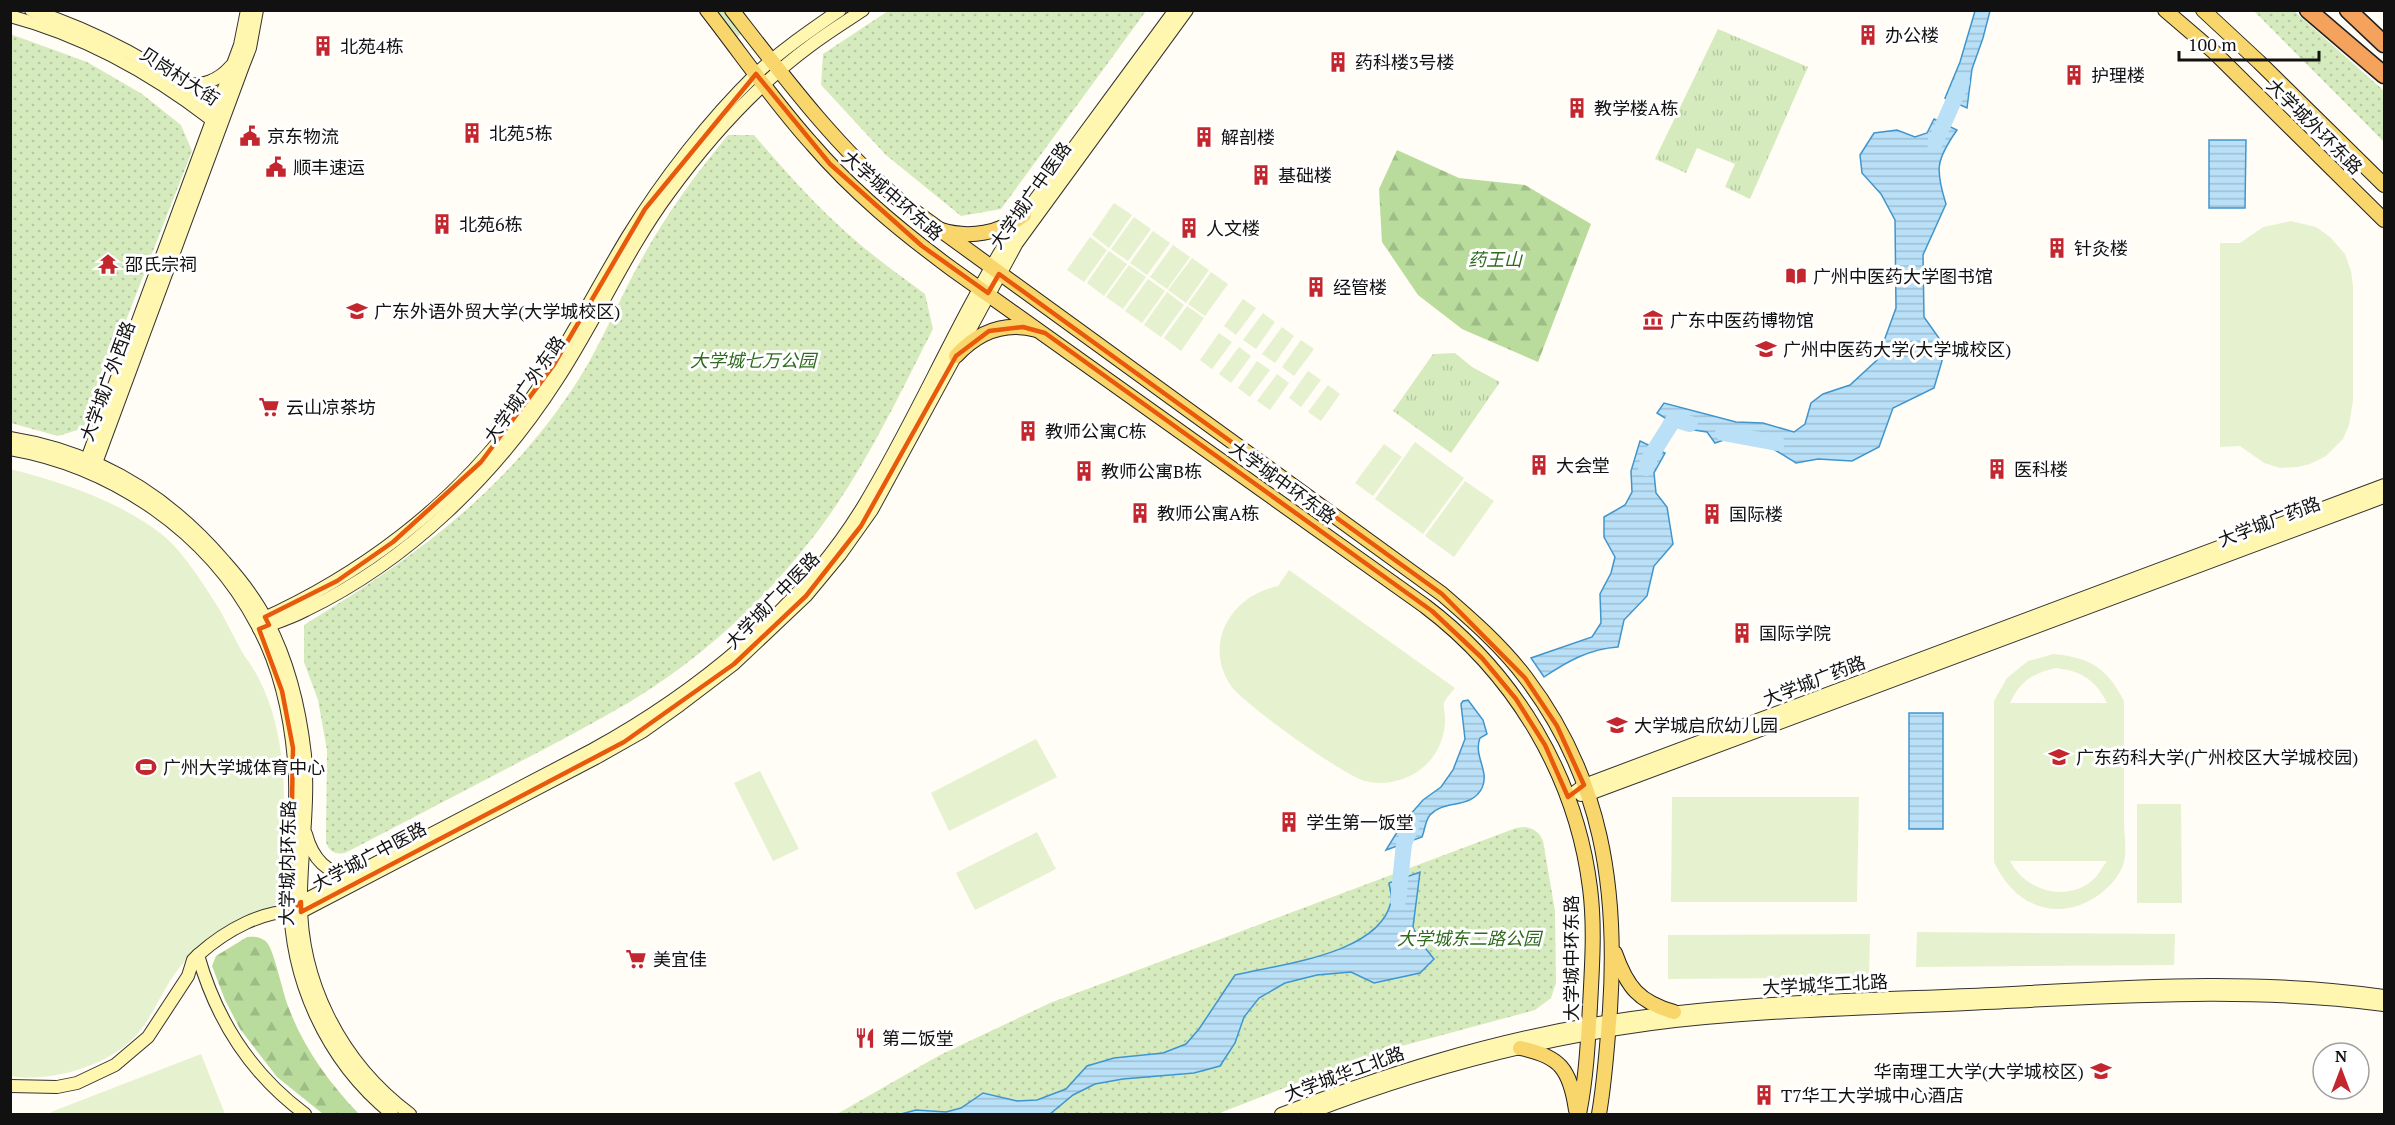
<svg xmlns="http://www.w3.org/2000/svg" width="2395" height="1125" font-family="'PT Serif','Noto Sans SC',serif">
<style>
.grass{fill:url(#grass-tufts)}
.forest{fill:url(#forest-firs)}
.park{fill:url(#park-dots)}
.pitch{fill:#e6f2cf;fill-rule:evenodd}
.water{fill:url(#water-rules);stroke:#3f96cf;stroke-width:1.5}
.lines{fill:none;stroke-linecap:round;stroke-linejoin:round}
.river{stroke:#b9e0f7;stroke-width:16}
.secondary-casing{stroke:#333;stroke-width:14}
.primary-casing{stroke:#222;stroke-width:16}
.highway-casing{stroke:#222;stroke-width:19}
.secondary{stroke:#fff6b0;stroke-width:12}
.primary{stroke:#f9d66b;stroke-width:14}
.highway{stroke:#f5a25d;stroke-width:16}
.marked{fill:none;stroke:#e8590c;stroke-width:4.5;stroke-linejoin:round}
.labels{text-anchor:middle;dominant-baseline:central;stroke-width:6;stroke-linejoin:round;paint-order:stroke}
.poi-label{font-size:18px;fill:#111;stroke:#fff;text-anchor:start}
.street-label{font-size:18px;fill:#111;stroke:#fff}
.park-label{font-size:18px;font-style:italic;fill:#2f6b1f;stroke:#fff}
</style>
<defs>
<pattern id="grass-tufts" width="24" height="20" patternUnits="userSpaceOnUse" patternTransform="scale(1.5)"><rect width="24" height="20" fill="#d5ebbd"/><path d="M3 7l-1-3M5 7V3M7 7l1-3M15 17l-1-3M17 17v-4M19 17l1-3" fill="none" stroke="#b6c8a1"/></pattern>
<pattern id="forest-firs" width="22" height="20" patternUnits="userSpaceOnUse" patternTransform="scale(1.5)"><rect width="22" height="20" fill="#b9dc9c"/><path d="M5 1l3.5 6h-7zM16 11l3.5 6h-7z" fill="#9ebc85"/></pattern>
<pattern id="park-dots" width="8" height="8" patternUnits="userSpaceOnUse" patternTransform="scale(1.5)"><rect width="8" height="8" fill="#d5ebbd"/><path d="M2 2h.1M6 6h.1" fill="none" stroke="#b6c8a1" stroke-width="1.8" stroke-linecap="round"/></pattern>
<pattern id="water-rules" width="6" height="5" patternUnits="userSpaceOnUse" patternTransform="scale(1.5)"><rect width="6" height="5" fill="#b9e0f7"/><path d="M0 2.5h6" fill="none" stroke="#9ebfd3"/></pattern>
</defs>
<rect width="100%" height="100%" fill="#fffdf5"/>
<g class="grass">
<polygon points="717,11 724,11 742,33 737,37"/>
<polygon points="1718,29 1808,67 1750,199 1725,187 1735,164 1697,148 1686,173 1655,159"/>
<polygon points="1455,353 1472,367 1500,382 1451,453 1393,411 1433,354"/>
</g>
<g class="forest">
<polygon points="1397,150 1459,178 1525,185 1591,224 1538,362 1462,329 1418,295 1382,242 1379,189"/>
<path d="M247,937C255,936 263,937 268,944C274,952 283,993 288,1006C303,1047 329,1083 359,1114H323L277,1077L240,1029L225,1000L212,966L216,956Z"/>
</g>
<g class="park">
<polygon points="888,11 888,10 1146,11 1001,209 961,216 886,155 821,85 823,54"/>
<polygon points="2254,11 2294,11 2384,91 2384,142"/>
<polygon points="10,34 87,62 142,94 181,125 192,151 84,428 58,436 11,423"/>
<path d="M728,135H754C780,165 806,195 835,222C863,249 894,271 925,294L933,329C896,401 861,477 810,541C760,605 698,661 628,703C589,726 548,747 508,768C454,796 401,824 347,852C337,856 329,852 326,842L327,750L318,700L304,662V625C410,560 498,498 569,394C598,353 616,305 640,262C665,216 695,175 728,135Z"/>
<path d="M1524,827C1534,828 1540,833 1543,841L1555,911L1556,983L1551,998L1535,1010L1398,1047L1338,1067L1217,1114H837L940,1055L1050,1003L1516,828Z"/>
</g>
<g class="pitch">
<polygon points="1114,203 1132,215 1109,248 1092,235"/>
<polygon points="1134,217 1151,229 1128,261 1111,249"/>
<polygon points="2291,221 2316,227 2330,237 2345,254 2351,271 2353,286 2353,401 2349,425 2343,439 2326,456 2310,464 2297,467 2280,468 2264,463 2240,446 2220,447 2220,243 2240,243 2263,227"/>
<polygon points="1153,231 1170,243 1147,275 1130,263"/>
<polygon points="1090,237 1107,250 1084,282 1067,270"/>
<polygon points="1173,245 1190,257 1167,289 1150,277"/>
<polygon points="1109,251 1127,264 1104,296 1087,283"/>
<polygon points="1192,258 1209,270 1186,303 1168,290"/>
<polygon points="1129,265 1146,277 1123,309 1106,297"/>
<polygon points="1211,272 1228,284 1205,316 1188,304"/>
<polygon points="1148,279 1165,291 1142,323 1125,311"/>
<polygon points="1167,292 1184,305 1161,337 1144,325"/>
<polygon points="1243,299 1256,308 1236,335 1224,326"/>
<polygon points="1187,306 1204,318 1181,351 1164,338"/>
<polygon points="1263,313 1275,322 1256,349 1243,340"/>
<polygon points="1282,327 1294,336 1275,363 1262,354"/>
<polygon points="1219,333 1232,342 1212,369 1200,360"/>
<polygon points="1301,340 1314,349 1294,376 1282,367"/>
<polygon points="1239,347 1251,356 1231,383 1219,374"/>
<polygon points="1257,361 1270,370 1250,397 1238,388"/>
<polygon points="1308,371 1321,380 1301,407 1289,398"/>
<polygon points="1277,374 1289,383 1270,410 1257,401"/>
<polygon points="1328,385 1340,394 1321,421 1308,412"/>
<polygon points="1415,442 1464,478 1423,534 1375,499"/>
<polygon points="1384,444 1402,457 1373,496 1355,483"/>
<path d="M10,469C62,482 117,500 160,533C182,549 206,588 221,612C228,625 235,639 242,652C248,661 254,669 259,679C294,747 285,838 275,911C244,925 207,937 184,962C165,983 156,1011 139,1032C113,1065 52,1083 10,1076Z"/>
<polygon points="1465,481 1494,501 1454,557 1425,536"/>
<path d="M1289,570L1455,688C1452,692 1446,698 1444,703C1443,707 1445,712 1445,717C1446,736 1437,757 1421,769C1406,781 1384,786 1365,781C1344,776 1244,704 1231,686C1202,643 1232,595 1278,586Z"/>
<path d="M2054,654C2091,658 2107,668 2124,701C2124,741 2124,781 2124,821C2124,833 2127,850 2124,862C2117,888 2082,911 2056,909C2026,907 2007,889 1994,862V701L2007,678L2028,661ZM2056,668C2081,671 2096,680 2107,703H2010C2021,680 2032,674 2056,668ZM2010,861H2107C2103,866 2100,872 2096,877C2070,904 2026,892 2010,861Z"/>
<polygon points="1036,739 1057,777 949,831 931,793"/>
<polygon points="760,771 799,849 773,861 734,783"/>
<polygon points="1672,797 1859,797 1857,902 1671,902"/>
<polygon points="2137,804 2181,804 2182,903 2137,903"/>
<polygon points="1037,832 1056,869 975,910 956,873"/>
<polygon points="1917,932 2175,934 2174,965 1916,967"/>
<polygon points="1870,934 1869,977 1668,979 1668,935"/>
<polygon points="201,1054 225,1114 52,1114 51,1112"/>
</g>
<g class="water">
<polygon points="1975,11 1990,11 1983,38 1972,69 1967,108 1945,98 1960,62"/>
<path d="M1934,119L1957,130C1936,160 1935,169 1946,204L1923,255L1924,317L1941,341L1942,361L1934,388L1893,408L1879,447L1852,461L1818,459L1796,463C1766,445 1751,429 1715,443L1707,432L1681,428L1657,413L1664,403L1736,422L1763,423L1794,432L1805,424L1811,403L1823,394L1850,385L1877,360L1896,308L1895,220L1881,194L1862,173L1860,155L1874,133L1897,130L1915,137L1927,133Z"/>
<polygon points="2209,140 2246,140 2245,208 2209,208"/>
<path d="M1640,441L1665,453L1654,473L1656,493L1667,507L1673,544L1654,566L1647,596L1624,620L1618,647C1589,649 1568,661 1544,677L1531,658L1592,637L1601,623L1600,594L1611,573L1615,557L1604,537V517L1625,505L1632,492L1631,471Z"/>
<path d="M1468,700L1483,720L1487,734L1480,738C1473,756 1490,771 1482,788C1471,810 1444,799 1430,815C1425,821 1425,830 1422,837L1386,850L1402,824L1423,800L1441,787L1453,770L1465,739L1461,704L1463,701Z"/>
<rect x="1909" y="713" width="34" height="116"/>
<path d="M1420,872L1413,927L1419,940L1434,959L1420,973L1374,983L1351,972L1317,975L1285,983L1259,998L1244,1017L1235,1043L1220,1066L1194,1073L1123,1079L1095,1084L1073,1095L1050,1114H901L916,1110L946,1112L961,1108L983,1093L1017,1101L1037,1100L1066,1089L1087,1066L1114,1058L1163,1053L1186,1044L1199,1029L1235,975C1279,964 1379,955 1391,902C1392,896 1390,889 1389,883Z"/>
</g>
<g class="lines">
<g class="river">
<polyline points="1935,143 1962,82"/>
<polyline points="1723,433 1777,443"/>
<polyline points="1646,468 1649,459 1674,419 1690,424"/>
<polyline points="1398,901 1404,844 1412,824"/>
</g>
<g class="secondary-casing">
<g id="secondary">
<path d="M31,10C98,32 160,65 216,109L219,114"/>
<path d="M10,16C85,36 151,73 212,120H219"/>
<path d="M183,83C201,88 219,80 231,66"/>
<path d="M10,438C97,452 169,496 225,562C241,580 256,599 267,621C288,661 300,710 305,755C309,801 302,846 301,891C298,979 340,1062 410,1114"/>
<path d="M10,449C113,467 208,532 257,625C279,665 290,715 294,760C298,804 291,848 290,891C288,977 326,1061 392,1114"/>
<polyline points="87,467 87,459 98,429 240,45 247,10"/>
<polyline points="90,468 96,463 243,66 250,48 257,10"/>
<path d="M260,620C360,575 451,507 517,418C560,361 591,297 628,236C663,179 709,120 757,73C783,49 811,30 840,10"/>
<path d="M259,629C275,623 291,618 306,610C408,561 496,475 557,380C597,319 626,251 669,193C709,138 756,86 810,46C827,33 845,22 863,10"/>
<polyline points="1581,795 1595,792 2384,497"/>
<polyline points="1568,797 1584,785 2384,485"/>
<path d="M306,834C312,857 327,877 354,874"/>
<path d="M290,911L301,902L592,750C696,693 802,608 864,505C916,419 955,325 1008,239C1026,209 1049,182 1069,154C1104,106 1140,58 1175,10"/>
<path d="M198,955C225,931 264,908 301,912L596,758L642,732L680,705L734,664L806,596L840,555L872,510L1017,243L1187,10"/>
<path d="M10,1086L57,1087L77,1083L115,1065L148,1037L188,976L193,960L198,955C216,1019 251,1074 305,1114"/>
<path d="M1281,1114C1385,1074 1489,1041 1599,1023C1728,1001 1861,1000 1992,994C2123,987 2254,977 2384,996"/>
<path d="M1307,1114C1418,1071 1533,1040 1651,1024C1761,1010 1874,1009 1985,1003C2118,997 2251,987 2384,1005"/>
</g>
</g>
<g class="primary-casing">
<g id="primary">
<path d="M707,10C742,55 774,102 812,144C853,192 902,232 952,269L1425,606C1515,674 1576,776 1590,888C1595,927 1592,967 1590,1006C1588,1043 1586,1079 1579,1114"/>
<path d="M732,10C784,77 835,145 899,200L1442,594C1472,620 1502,646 1526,678C1602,778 1618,888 1610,1010C1607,1045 1605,1080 1599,1114"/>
<polyline points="2165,10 2214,52 2384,220"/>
<polyline points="2203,10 2259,62 2384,185"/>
<path d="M941,230C970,239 1000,233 1024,215"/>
<path d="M956,356C978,332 1005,321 1037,330"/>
<path d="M1615,953C1627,987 1639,1002 1674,1012"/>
<path d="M1520,1048C1560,1056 1570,1069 1576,1110"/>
</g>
</g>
<g class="highway-casing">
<g id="highway">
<polyline points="2308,10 2384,75"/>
<polyline points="2348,10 2384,44"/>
</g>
</g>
<use href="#secondary" class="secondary"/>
<use href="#primary" class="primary"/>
<use href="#highway" class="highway"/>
</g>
<path class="marked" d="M756,74L830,164L922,246L988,293L999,274L1442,594L1525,678L1557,726L1584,785L1568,797L1545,745L1516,699L1482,658L1432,611L1045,333L1023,327L989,331L956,356L861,526L806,596L734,664L624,742L301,912V902L290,911L293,748L282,691L259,629L269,625L265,617L337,581L393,542L481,462L553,366L645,209Z"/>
<defs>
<g id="building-bare" transform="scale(1.62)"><path d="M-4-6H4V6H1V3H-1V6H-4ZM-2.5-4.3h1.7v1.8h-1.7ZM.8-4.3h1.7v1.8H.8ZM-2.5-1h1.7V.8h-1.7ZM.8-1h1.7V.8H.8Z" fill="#c4262e" stroke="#fff" stroke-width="2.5" paint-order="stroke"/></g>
<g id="civic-bare" transform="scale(1.62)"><path d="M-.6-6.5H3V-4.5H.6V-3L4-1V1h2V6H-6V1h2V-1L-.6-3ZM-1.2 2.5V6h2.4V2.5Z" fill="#c4262e" stroke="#fff" stroke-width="2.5" paint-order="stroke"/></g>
<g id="temple-bare" transform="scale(1.62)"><path d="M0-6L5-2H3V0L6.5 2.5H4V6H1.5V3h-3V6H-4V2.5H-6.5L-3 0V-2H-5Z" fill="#c4262e" stroke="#fff" stroke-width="2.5" paint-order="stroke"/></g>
<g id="library-bare" transform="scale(1.62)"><path d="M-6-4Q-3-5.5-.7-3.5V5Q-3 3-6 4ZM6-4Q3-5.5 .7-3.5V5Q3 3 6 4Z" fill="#c4262e" stroke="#fff" stroke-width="2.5" paint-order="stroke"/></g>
<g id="university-bare" transform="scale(1.62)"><path d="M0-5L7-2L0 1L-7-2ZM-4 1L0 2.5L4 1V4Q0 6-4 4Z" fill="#c4262e" stroke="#fff" stroke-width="2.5" paint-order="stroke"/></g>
<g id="museum-bare" transform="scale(1.62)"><path d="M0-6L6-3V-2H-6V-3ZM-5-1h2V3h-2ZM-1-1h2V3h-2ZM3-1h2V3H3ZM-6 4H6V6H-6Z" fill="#c4262e" stroke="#fff" stroke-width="2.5" paint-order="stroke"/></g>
<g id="supermarket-bare" transform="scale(1.62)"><path d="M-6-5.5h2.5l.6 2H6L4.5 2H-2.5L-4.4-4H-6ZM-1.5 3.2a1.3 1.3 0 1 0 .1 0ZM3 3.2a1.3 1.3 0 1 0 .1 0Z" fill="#c4262e" stroke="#fff" stroke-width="2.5" paint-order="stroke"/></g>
<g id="school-bare" transform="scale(1.62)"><path d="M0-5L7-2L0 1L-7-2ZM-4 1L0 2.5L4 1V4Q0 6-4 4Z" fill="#c4262e" stroke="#fff" stroke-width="2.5" paint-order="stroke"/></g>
<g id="stadium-bare" transform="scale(1.62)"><path d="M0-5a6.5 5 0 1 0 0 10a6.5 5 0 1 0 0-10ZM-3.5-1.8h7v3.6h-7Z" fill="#c4262e" stroke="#fff" stroke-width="2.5" paint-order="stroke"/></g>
<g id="restaurant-bare" transform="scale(1.62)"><path d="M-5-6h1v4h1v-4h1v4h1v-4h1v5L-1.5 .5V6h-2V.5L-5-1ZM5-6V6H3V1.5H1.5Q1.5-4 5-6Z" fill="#c4262e" stroke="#fff" stroke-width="2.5" paint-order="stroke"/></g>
</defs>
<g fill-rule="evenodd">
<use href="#building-bare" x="1868" y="35"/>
<use href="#building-bare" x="323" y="46"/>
<use href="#building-bare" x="1338" y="62"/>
<use href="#building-bare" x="2074" y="75"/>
<use href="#building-bare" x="1577" y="108"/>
<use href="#building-bare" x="472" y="133"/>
<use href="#civic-bare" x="250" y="136"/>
<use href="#building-bare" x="1204" y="137"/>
<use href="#civic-bare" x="276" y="167"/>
<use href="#building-bare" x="1261" y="175"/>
<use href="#building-bare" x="442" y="224"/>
<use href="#building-bare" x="1189" y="228"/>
<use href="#building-bare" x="2057" y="248"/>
<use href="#temple-bare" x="108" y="264"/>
<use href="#library-bare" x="1796" y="276"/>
<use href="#building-bare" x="1316" y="287"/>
<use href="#university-bare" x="357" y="311"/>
<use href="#museum-bare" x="1653" y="320"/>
<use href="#university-bare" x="1766" y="349"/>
<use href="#supermarket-bare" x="269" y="407"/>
<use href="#building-bare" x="1028" y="431"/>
<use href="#building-bare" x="1539" y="465"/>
<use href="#building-bare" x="1997" y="469"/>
<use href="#building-bare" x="1084" y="471"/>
<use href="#building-bare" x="1140" y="513"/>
<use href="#building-bare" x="1712" y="514"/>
<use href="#building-bare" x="1742" y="633"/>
<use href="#school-bare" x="1617" y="725"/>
<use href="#university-bare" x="2059" y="757"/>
<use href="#stadium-bare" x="146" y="767"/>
<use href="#building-bare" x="1289" y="822"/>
<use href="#supermarket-bare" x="636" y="959"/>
<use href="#restaurant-bare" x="865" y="1038"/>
<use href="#university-bare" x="2101" y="1071"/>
<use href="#building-bare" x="1764" y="1095"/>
</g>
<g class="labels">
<g class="poi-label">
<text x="1885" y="35">办公楼</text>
<text x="340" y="46">北苑4栋</text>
<text x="1355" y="62">药科楼3号楼</text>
<text x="2091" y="75">护理楼</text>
<text x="1594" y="108">教学楼A栋</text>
<text x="489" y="133">北苑5栋</text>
<text x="267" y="136">京东物流</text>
<text x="1221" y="137">解剖楼</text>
<text x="293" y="167">顺丰速运</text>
<text x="1278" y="175">基础楼</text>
<text x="459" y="224">北苑6栋</text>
<text x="1206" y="228">人文楼</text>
<text x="2074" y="248">针灸楼</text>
<text x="125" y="264">邵氏宗祠</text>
<text x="1813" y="276">广州中医药大学图书馆</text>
<text x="1333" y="287">经管楼</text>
<text x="374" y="311">广东外语外贸大学(大学城校区)</text>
<text x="1670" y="320">广东中医药博物馆</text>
<text x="1783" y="349">广州中医药大学(大学城校区)</text>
<text x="286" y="407">云山凉茶坊</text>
<text x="1045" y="431">教师公寓C栋</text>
<text x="1556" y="465">大会堂</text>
<text x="2014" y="469">医科楼</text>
<text x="1101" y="471">教师公寓B栋</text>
<text x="1157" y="513">教师公寓A栋</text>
<text x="1729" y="514">国际楼</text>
<text x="1759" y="633">国际学院</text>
<text x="1634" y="725">大学城启欣幼儿园</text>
<text x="2076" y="757">广东药科大学(广州校区大学城校园)</text>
<text x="163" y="767">广州大学城体育中心</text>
<text x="1306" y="822">学生第一饭堂</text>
<text x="653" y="959">美宜佳</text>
<text x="882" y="1038">第二饭堂</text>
<text x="2084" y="1071" text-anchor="end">华南理工大学(大学城校区)</text>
<text x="1781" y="1095">T7华工大学城中心酒店</text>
</g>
<g class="street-label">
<text transform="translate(180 76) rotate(33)">贝岗村大街</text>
<text transform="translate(2315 126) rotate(45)">大学城外环东路</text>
<text transform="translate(893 195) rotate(41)">大学城中环东路</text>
<text transform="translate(1030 195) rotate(-55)">大学城广中医路</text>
<text transform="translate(107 381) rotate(-70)">大学城广外西路</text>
<text transform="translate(524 389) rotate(-55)">大学城广外东路</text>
<text transform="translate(1283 482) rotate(36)">大学城中环东路</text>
<text transform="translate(2269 521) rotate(-21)">大学城广药路</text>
<text transform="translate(772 600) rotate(-46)">大学城广中医路</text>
<text transform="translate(1814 680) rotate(-21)">大学城广药路</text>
<text transform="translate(369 856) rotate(-28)">大学城广中医路</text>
<text transform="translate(287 863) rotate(-89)">大学城内环东路</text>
<text transform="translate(1571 958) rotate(-90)">大学城中环东路</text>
<text transform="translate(1825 984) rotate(-3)">大学城华工北路</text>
<text transform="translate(1344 1073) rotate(-20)">大学城华工北路</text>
</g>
<g class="park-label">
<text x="1495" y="259">药王山</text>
<text x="753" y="360">大学城七万公园</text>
<text x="1469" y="938">大学城东二路公园</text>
</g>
</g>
<rect width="2395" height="1125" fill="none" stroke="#111111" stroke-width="24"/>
<g transform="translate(2341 1071)"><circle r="28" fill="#ffffff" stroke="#a0a0a0" stroke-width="1.5"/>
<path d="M0-4.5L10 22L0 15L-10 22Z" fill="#c4262e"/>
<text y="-9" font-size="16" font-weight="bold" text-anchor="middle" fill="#111111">N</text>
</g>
<path d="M2179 51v9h140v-9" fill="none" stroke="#111111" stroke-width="3"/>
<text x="2188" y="51" font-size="18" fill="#111111" stroke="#ffffff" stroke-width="4.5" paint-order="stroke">100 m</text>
</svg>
